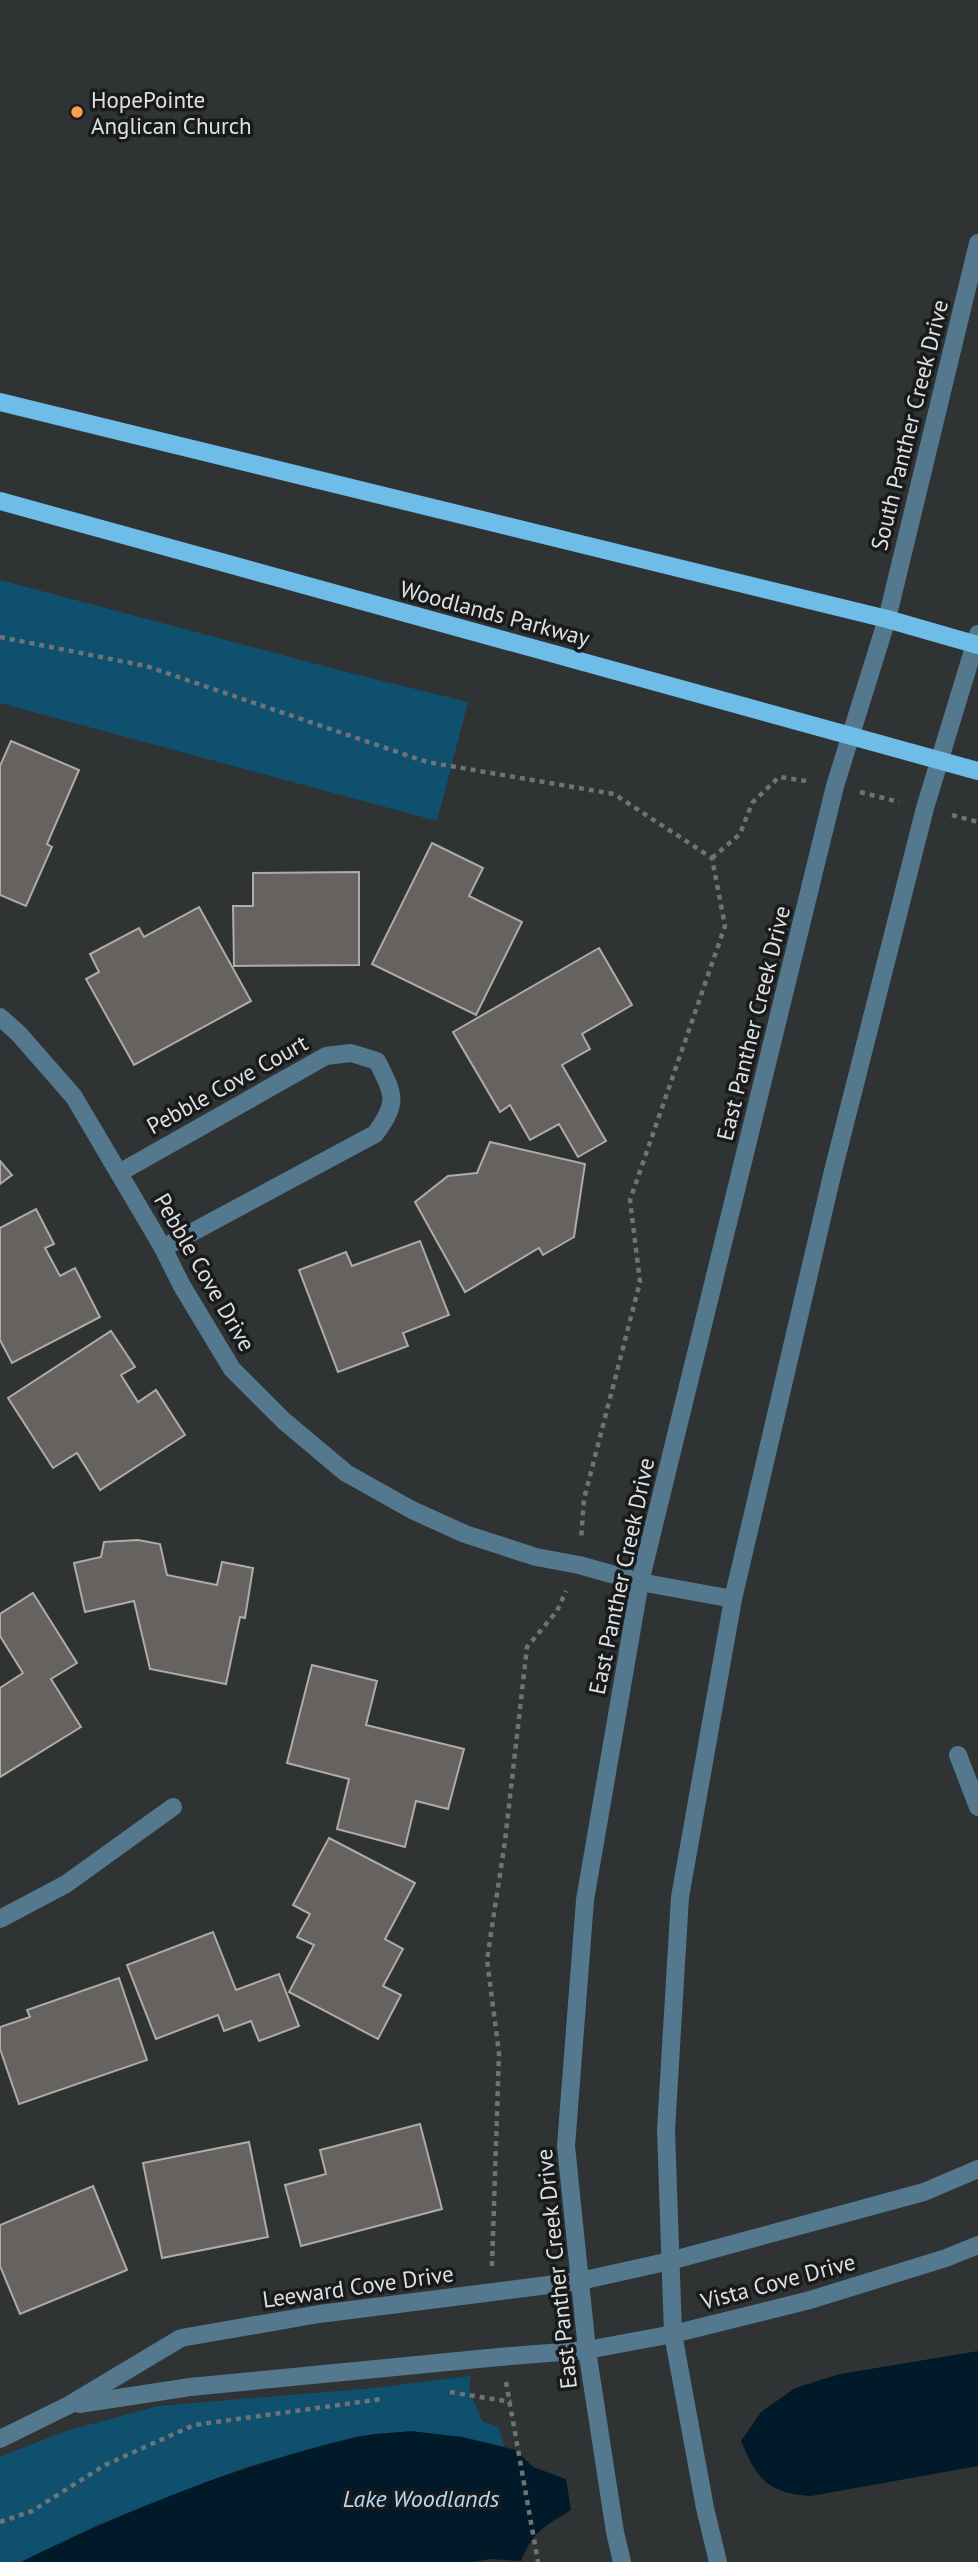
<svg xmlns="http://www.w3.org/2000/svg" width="978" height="2562" font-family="'PT Sans',sans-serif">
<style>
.green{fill:#0f506f}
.water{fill:#001a2a}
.building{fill:#656260;stroke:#aeaba8;stroke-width:2}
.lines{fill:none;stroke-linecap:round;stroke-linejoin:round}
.path{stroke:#707374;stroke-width:4.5;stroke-dasharray:5 5;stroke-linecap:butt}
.minor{stroke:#54788d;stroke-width:18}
.major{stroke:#6ebce8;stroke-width:18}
.poi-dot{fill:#f7a149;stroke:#191a1b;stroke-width:2.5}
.labels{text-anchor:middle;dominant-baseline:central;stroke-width:7;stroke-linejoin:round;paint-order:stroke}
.poi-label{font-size:23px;fill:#dee0e1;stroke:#191a1b;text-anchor:start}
.street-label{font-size:23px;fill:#dee0e1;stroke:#191a1b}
.water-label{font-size:24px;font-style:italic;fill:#b1ddf8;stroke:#191a1b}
</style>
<rect width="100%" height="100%" fill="#303334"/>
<g class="green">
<polygon points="0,580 350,673 468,702 437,821 0,703"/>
<polygon points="471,2376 469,2390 482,2421 499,2428 504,2447 462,2437 359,2436 246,2467 97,2525 21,2562 0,2562 0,2457 66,2431 158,2406 374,2388"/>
</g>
<g class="water">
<path d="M978,2351V2466L811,2496C768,2494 756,2478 741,2441L761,2412L795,2388L840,2374Z"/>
<path d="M411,2431L462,2437L516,2450L533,2467L566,2479L571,2510C545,2526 532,2532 521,2561L490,2559L473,2562H21C129,2509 240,2464 357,2437C374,2433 393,2433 411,2431Z"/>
</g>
<g class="building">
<polygon points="11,741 79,770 47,844 52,847 26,906 0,895 0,766"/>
<polygon points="432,843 483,868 469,896 522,922 476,1015 372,964"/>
<polygon points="359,872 359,965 234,966 233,906 253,906 253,873"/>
<polygon points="199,907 251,1001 134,1065 86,979 99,972 90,954 139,928 144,937"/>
<polygon points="599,948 632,1005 582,1034 590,1049 562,1065 606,1141 578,1157 559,1124 530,1140 510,1105 500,1112 453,1032"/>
<polygon points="490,1142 585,1164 574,1237 543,1255 539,1248 465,1292 415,1202 448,1176 477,1173"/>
<polygon points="0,1161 12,1175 0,1184"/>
<polygon points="36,1209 54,1244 45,1248 60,1276 75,1268 100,1317 12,1363 0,1340 0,1228"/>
<polygon points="420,1241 449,1315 403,1333 408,1346 338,1372 299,1270 346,1252 352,1266"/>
<polygon points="111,1331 135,1367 121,1375 138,1402 156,1390 185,1435 100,1490 77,1453 53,1468 8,1398"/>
<polygon points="138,1540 160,1544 167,1575 217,1585 222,1562 253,1568 245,1618 240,1617 226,1684 150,1669 134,1601 85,1612 74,1563 101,1557 104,1542"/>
<polygon points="33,1593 77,1663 51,1679 81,1727 0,1777 0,1688 23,1673 0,1636 0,1614"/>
<polygon points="312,1665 377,1681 366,1725 464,1749 448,1809 416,1801 405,1847 337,1829 349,1779 287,1763"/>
<polygon points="329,1838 415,1883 385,1939 403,1949 383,1986 401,1995 378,2039 289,1992 314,1945 297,1937 310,1914 293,1905"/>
<polygon points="213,1932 236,1990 279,1974 299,2026 259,2041 251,2021 224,2031 218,2015 156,2039 127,1965"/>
<polygon points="119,1978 147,2060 19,2104 0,2049 0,2027 30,2017 27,2010"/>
<polygon points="420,2124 442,2209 301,2246 285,2185 326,2174 320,2150"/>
<polygon points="249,2142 268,2237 162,2258 143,2163"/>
<polygon points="93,2186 127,2270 20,2314 0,2266 0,2225"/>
</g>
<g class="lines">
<g class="path">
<polyline points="0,637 146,666 427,762 614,794 712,858 725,926 630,1200 640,1282 584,1499 581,1540"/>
<polyline points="860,792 899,802"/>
<polyline points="952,815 978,822"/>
<polyline points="712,858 740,834 752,803 779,777 807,781"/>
<polyline points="492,2266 499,2053 487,1960 505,1841 527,1647 557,1611 566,1591"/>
<polyline points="506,2382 538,2562"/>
<polyline points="450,2392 511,2402"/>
<polyline points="0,2522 32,2511 105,2465 194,2425 382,2399"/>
</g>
<g class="minor">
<polyline points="0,1017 19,1034 74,1097 163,1248 182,1286 232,1369 284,1421 346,1473 412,1510 465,1534 536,1557 579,1565 640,1582 733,1599"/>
<path d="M119,1173L326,1056L351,1053L377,1061C394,1095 399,1102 375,1134L163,1248"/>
<polyline points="958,1755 978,1807"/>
<polyline points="0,1919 66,1884 173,1807"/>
<polyline points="79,2404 190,2387 499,2357 587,2350 673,2334 810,2300 946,2258 978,2245"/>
<polyline points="0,2439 69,2405 181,2338 319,2314 580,2281 670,2261 924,2192 978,2169"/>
<polyline points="622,2562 615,2532 587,2350 566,2146 585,1900 640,1582 835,786 887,619 978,243"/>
<polyline points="718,2562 705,2508 673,2334 666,2130 680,1897 733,1599 833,1171 925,808 978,634"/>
</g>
<g class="major">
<polyline points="0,402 887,619 978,645"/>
<polyline points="0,501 978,771"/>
</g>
</g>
<circle class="poi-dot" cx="77" cy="112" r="7"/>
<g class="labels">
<g class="poi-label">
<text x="91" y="99">HopePointe<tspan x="91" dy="26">Anglican Church</tspan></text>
</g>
<g class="street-label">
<text transform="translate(909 425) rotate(-76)">South Panther Creek Drive</text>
<text transform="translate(495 613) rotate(15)">Woodlands Parkway</text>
<text transform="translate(753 1023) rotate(-76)">East Panther Creek Drive</text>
<text transform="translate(227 1084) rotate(-29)">Pebble Cove Court</text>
<text transform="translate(205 1272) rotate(60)">Pebble Cove Drive</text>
<text transform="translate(621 1576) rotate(-78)">East Panther Creek Drive</text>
<text transform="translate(556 2269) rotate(-96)">East Panther Creek Drive</text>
<text transform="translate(778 2281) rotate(-15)">Vista Cove Drive</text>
<text transform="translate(358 2286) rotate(-8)">Leeward Cove Drive</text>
</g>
<g class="water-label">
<text x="421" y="2498">Lake Woodlands</text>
</g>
</g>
</svg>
